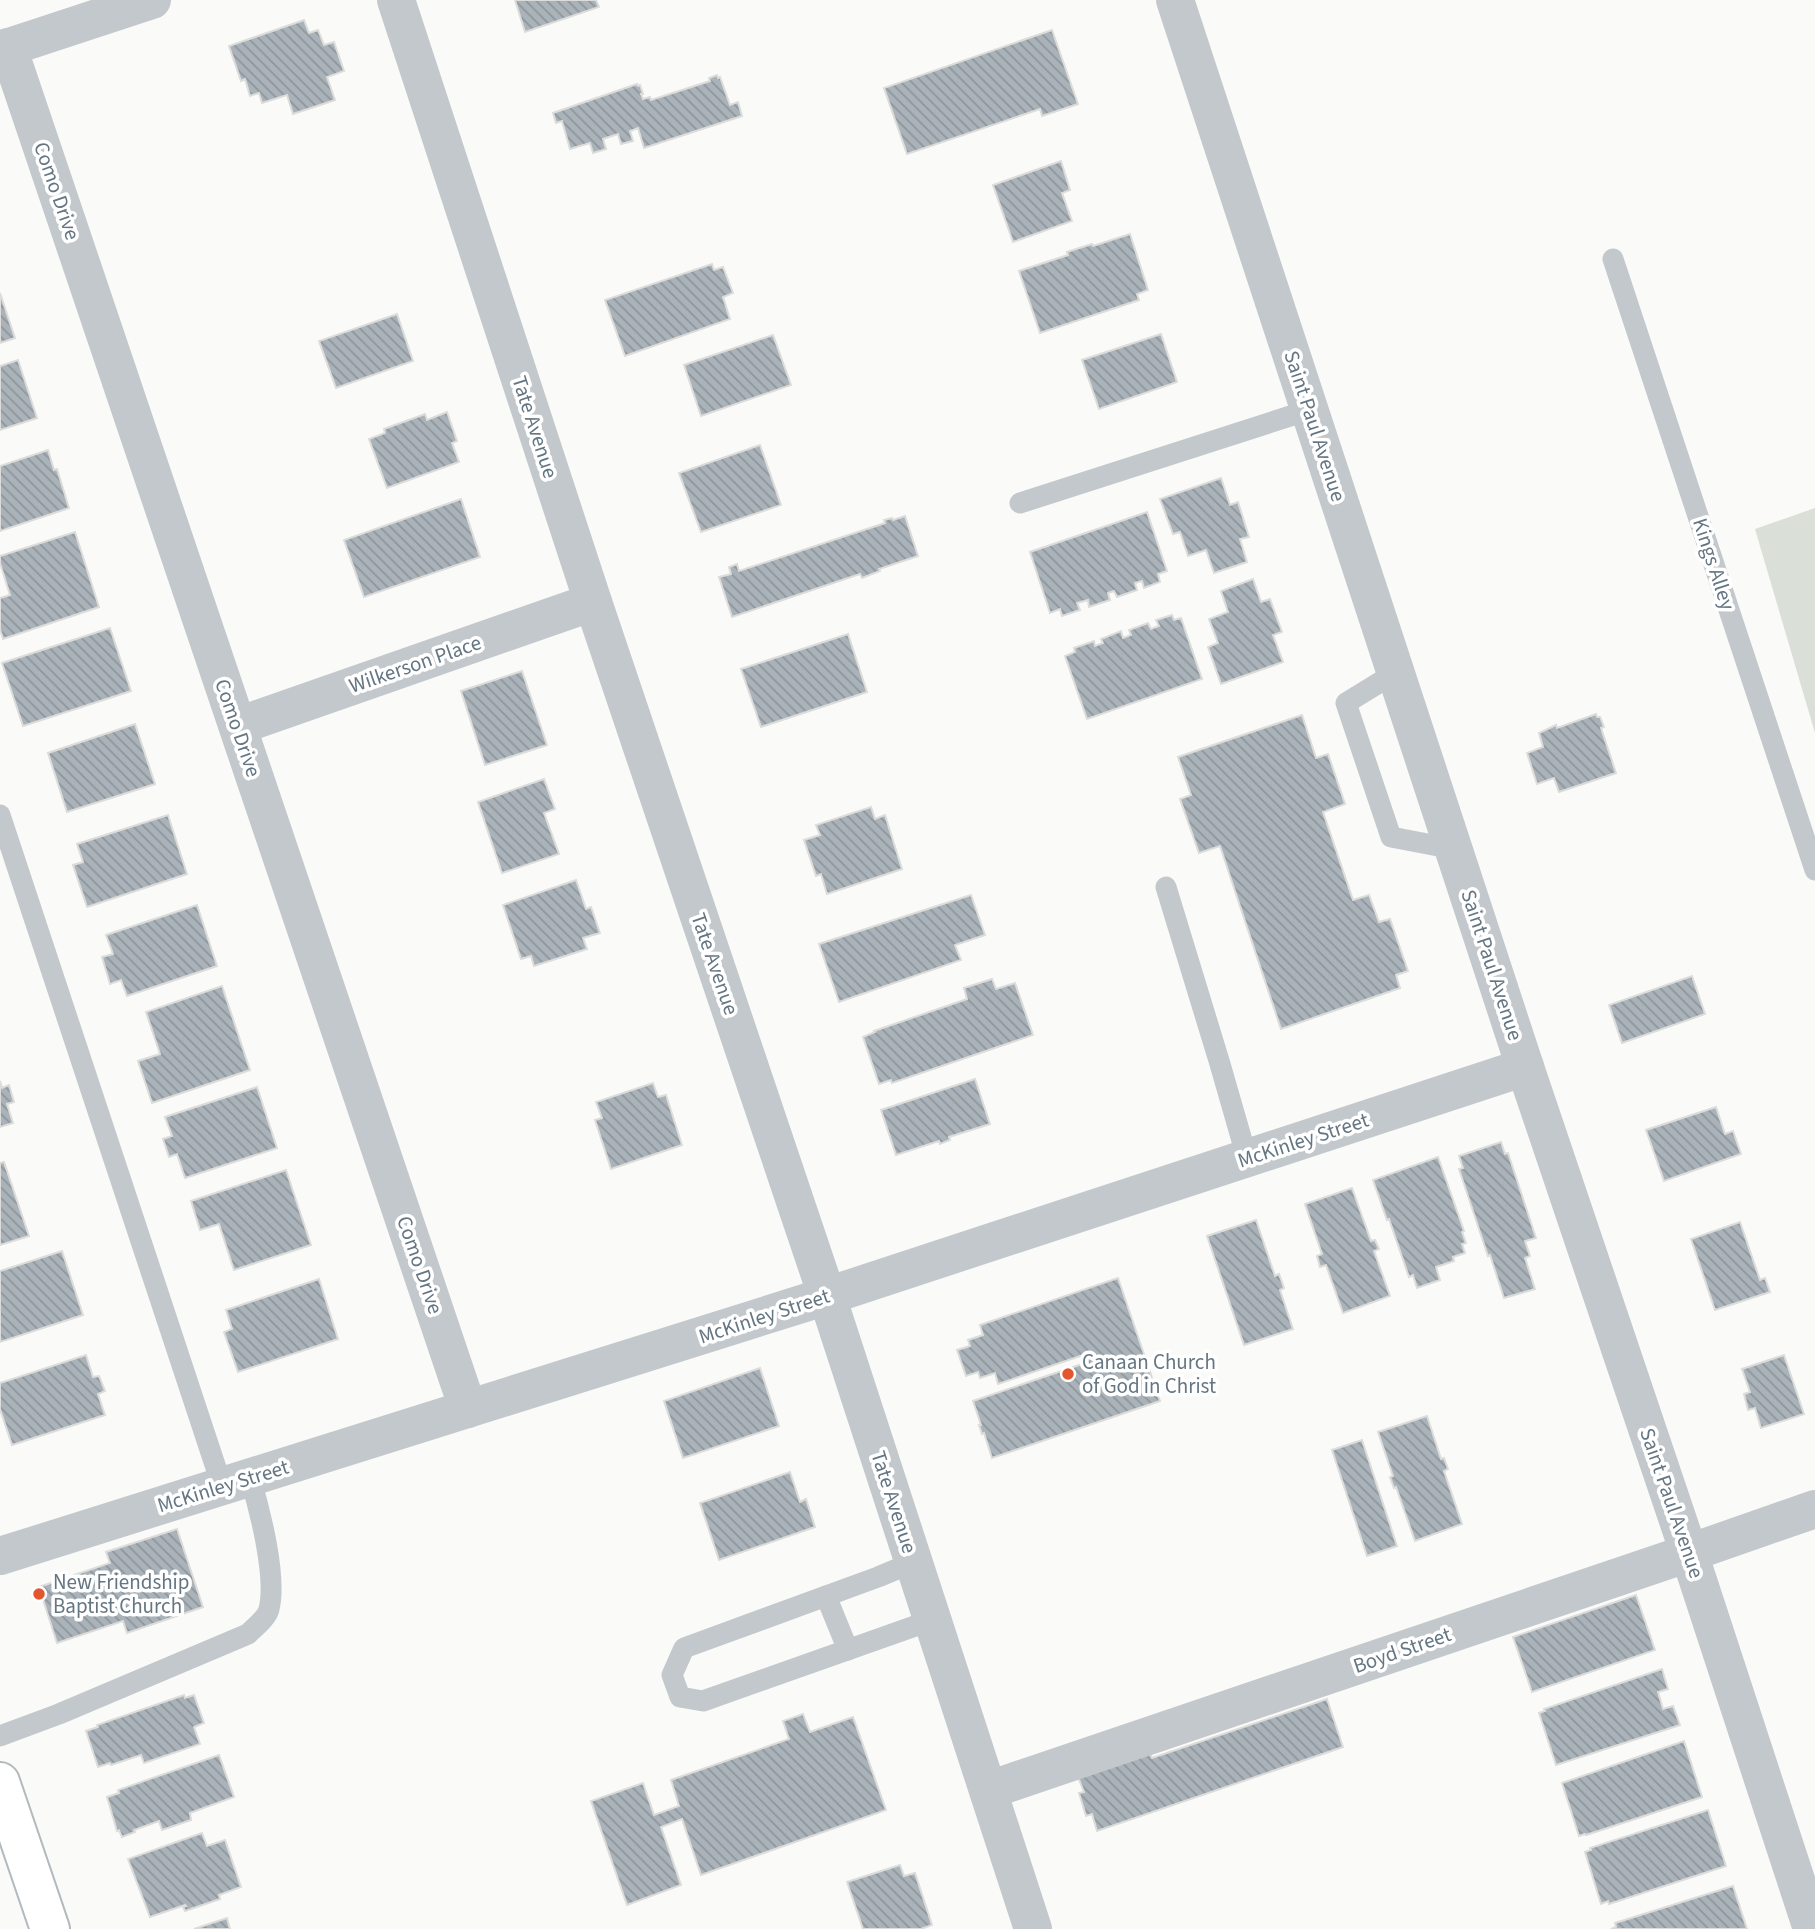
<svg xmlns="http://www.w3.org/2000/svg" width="1815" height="1929" font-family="'Source Sans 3',sans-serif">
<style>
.park{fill:#dadfd7}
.building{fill:url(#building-back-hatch);stroke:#dcdcda;stroke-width:2}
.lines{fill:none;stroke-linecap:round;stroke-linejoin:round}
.secondary-casing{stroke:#b3babf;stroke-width:42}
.lane{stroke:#c3c8cc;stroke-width:21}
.street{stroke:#c3c8cc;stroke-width:38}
.secondary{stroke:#fff;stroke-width:38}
.poi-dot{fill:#e4572e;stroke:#fff;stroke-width:2.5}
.labels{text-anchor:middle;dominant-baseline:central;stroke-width:7;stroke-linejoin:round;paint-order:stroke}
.street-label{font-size:21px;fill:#657683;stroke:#fff}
.poi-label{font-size:21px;fill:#657683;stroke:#fff;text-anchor:start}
</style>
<defs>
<pattern id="building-back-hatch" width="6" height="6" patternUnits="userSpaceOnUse" patternTransform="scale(1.75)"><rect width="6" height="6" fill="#aab3b9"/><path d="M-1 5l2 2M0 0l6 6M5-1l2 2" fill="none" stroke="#8e969c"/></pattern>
</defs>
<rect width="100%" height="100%" fill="#fafaf8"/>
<polygon class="park" points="1815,508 1815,733 1755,529"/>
<g class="building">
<polygon points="515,0 596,0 599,7 525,32"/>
<polygon points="304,20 309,33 318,30 324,45 334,42 344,71 327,77 335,100 293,114 287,95 262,103 259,93 250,96 245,79 241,81 229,46"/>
<polygon points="1052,30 1078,104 1042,116 1040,109 907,154 884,88"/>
<polygon points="717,75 718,78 720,77 730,105 738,102 742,116 644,148 638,128 630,131 633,141 621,144 618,134 603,139 606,149 593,153 590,143 570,149 562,121 556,123 553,113 637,84 638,86 640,85 643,94 641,94 643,99 650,97 651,100 710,81 709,78"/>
<polygon points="1061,161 1070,190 1062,193 1072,221 1013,242 993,185"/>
<polygon points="1130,234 1148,290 1137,294 1139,300 1040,333 1019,271 1068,255 1067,252 1092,244 1093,246"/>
<polygon points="712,264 714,270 723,267 733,293 723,297 730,319 625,356 605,300"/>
<polygon points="0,293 15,338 0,343"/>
<polygon points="397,314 413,361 336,388 319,341"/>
<polygon points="1161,334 1177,382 1099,409 1082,360"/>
<polygon points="773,335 791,385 701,416 684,365"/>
<polygon points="18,360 37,418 0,430 0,366"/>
<polygon points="447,412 457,441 452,443 459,462 387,488 369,439 385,433 384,429 425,414 427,420"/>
<polygon points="760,445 781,505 701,532 679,473"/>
<polygon points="48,450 54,470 57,469 69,508 0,531 0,466"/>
<polygon points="1221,478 1230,505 1238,502 1249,537 1240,539 1247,562 1214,573 1206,550 1188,556 1180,532 1173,534 1160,499"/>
<polygon points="461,499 480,557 364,597 344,540"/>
<polygon points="1147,512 1167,571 1158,574 1160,582 1144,588 1142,581 1135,583 1137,590 1117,597 1114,591 1108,593 1110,600 1089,607 1088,600 1077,603 1080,610 1062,616 1060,609 1050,613 1030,552"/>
<polygon points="905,516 918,556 879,569 880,571 862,578 860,574 732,617 719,577 731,574 729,567 737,564 739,571 885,523 884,520 892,518 893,520"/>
<polygon points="75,532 99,607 3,639 0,629 0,598 10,595 0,563 0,556"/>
<polygon points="1253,579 1261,602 1270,599 1282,632 1273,635 1283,662 1221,684 1208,647 1218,643 1209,619 1228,612 1221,591"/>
<polygon points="1172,615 1174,620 1181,618 1202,679 1087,719 1065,656 1075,652 1074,648 1094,641 1095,646 1103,643 1101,639 1121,631 1123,638 1131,635 1129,630 1148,623 1151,629 1159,626 1156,620"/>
<polygon points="110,628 131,691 23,726 2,663"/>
<polygon points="848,634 867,692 761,727 741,669"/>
<polygon points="522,671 547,745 485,765 461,691"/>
<polygon points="1596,714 1597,717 1600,717 1604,727 1601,728 1616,773 1559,792 1554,778 1537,784 1527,753 1543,747 1539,733 1556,725 1557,728"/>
<polygon points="1302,715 1316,758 1328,754 1345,804 1323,812 1353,900 1369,895 1379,922 1390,919 1408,971 1396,975 1400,988 1281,1029 1220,846 1199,853 1180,799 1191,795 1178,757"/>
<polygon points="135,724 155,784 67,812 48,753"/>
<polygon points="544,779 555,809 544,813 559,854 502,873 478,802"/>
<polygon points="871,807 875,819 885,815 902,869 827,894 821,874 816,876 804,840 820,835 816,825"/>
<polygon points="168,815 187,874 87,907 73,865 83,862 77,844"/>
<polygon points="576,880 586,909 591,907 600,933 583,938 587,949 534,966 531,956 521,959 503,905"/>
<polygon points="971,895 985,935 955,945 961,960 839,1002 819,944"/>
<polygon points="197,905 217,966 127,996 121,980 110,984 102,957 113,954 106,935"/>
<polygon points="1692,976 1705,1014 1622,1043 1609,1005"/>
<polygon points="992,979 996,989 1015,983 1033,1035 892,1083 891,1080 879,1084 863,1037 875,1032 874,1031 967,999 964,988"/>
<polygon points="222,986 250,1070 152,1103 138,1061 160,1054 146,1012"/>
<polygon points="975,1079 990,1124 949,1137 950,1140 940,1144 939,1141 896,1155 881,1110"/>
<polygon points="0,1081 2,1088 9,1085 14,1102 7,1104 13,1123 0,1127"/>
<polygon points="653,1083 658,1097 666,1095 682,1145 611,1169 595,1120 602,1118 596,1102"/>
<polygon points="257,1087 277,1148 185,1178 177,1154 169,1157 163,1139 172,1136 165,1117"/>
<polygon points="1716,1107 1725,1134 1733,1131 1741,1154 1664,1181 1646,1130"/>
<polygon points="1501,1142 1505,1154 1508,1153 1536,1238 1525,1241 1530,1256 1525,1258 1535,1289 1504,1298 1490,1255 1488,1256 1459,1169 1463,1168 1459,1156"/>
<polygon points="1438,1157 1464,1231 1462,1232 1466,1243 1462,1244 1465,1253 1453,1257 1454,1261 1436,1267 1440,1280 1417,1288 1413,1275 1409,1277 1389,1219 1387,1220 1373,1180"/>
<polygon points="4,1162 29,1236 0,1245 0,1163"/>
<polygon points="286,1170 311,1245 234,1270 219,1224 200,1230 191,1201"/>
<polygon points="1352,1188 1371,1241 1375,1240 1379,1249 1374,1251 1390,1296 1343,1313 1326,1265 1320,1267 1317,1256 1322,1254 1305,1204"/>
<polygon points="1256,1220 1275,1276 1279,1274 1284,1288 1280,1290 1293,1329 1244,1345 1207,1236"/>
<polygon points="1740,1222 1760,1280 1765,1278 1770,1292 1715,1310 1691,1239"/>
<polygon points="62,1251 83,1315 0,1342 0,1271"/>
<polygon points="1118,1278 1160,1401 992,1458 984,1433 982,1434 979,1425 981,1425 973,1401 1088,1362 1086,1354 998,1384 995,1373 980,1378 978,1372 966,1376 957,1350 970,1346 968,1340 983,1335 980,1325"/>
<polygon points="319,1279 338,1339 238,1372 224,1332 232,1329 226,1310"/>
<polygon points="86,1355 93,1377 99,1376 105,1391 98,1394 105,1415 12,1445 0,1409 0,1383"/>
<polygon points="1784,1355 1804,1414 1761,1428 1755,1408 1748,1410 1744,1394 1750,1392 1742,1369"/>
<polygon points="760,1368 779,1426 683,1458 664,1401"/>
<polygon points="1427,1416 1441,1459 1444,1458 1448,1469 1444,1471 1462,1524 1415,1541 1396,1487 1394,1488 1390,1477 1393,1476 1378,1432"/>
<polygon points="1362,1440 1397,1546 1367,1556 1332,1450"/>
<polygon points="790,1472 800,1502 806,1499 815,1527 719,1560 700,1503"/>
<polygon points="177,1529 203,1607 127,1633 123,1621 57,1643 39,1587 110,1563 106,1552"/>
<polygon points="1636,1595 1655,1650 1532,1692 1513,1637"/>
<polygon points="1662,1669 1668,1689 1658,1692 1663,1709 1673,1706 1680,1725 1556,1765 1539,1713 1545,1711 1544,1709"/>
<polygon points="184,1695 185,1698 194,1695 204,1723 194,1727 200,1744 144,1763 141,1755 111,1765 110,1763 98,1767 86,1731 98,1727 97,1725"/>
<polygon points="1327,1699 1343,1747 1097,1831 1092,1814 1086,1816 1079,1793 1084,1792 1078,1777 1149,1752 1152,1758"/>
<polygon points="803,1714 810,1732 853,1717 886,1810 701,1875 682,1819 661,1827 681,1885 627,1905 591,1801 643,1783 654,1815 679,1806 671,1780 789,1739 783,1721"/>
<polygon points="1684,1741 1702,1797 1586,1835 1585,1834 1579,1836 1562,1783"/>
<polygon points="219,1755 234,1797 190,1813 191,1820 162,1830 159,1821 134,1830 135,1832 122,1837 119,1830 117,1831 107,1797 119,1793 118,1790"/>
<polygon points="1708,1810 1726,1866 1609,1904 1608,1901 1601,1904 1585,1852 1591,1850 1590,1848"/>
<polygon points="202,1833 207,1846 225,1840 241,1887 219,1895 220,1899 185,1911 183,1907 186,1906 185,1905 150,1917 128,1859"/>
<polygon points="900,1865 904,1876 915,1873 932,1925 921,1929 863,1929 847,1882"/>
<polygon points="1733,1886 1747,1929 1611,1929 1616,1927 1615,1923"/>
<polygon points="227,1918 230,1929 194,1929"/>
</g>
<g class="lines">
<g class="secondary-casing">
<polyline id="secondary" points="0,1782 50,1929"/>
</g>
<g class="lane">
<polyline points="1613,259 1815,870"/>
<polyline points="1020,503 1309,410"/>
<polyline points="1395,673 1346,703 1391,837 1454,849"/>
<polyline points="0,815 222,1486"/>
<polyline points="1166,887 1220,1064 1247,1158"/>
<polyline points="914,1562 878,1577 684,1648 672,1675 680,1697 703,1701 932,1620"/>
<polyline points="826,1596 848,1650"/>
<path d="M0,1736L59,1714L248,1634C255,1627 267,1618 269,1609C277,1577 260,1510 250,1478"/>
</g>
<g class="street">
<polyline points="396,0 593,602 827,1296 1033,1929"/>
<polyline points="1175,0 1525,1067 1689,1553 1812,1929"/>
<polyline points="8,47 468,1409"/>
<polyline points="0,50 152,0"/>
<polyline points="238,726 593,602"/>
<polyline points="0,1556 827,1296 1525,1067"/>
<polyline points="989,1790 1689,1553 1815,1509"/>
</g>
<use href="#secondary" class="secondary"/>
</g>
<g class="poi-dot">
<circle cx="1068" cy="1374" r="7"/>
<circle cx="39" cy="1594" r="7"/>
</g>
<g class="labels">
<g class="street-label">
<text transform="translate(57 191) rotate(71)">Como Drive</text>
<text transform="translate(1315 426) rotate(72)">Saint Paul Avenue</text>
<text transform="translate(535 427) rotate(72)">Tate Avenue</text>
<text transform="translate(1714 564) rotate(72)">Kings Alley</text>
<text transform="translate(415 664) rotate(-19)">Wilkerson Place</text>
<text transform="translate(238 728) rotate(71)">Como Drive</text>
<text transform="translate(715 964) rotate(71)">Tate Avenue</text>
<text transform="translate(1492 965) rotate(72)">Saint Paul Avenue</text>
<text transform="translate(1303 1140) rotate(-18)">McKinley Street</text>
<text transform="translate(420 1265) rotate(71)">Como Drive</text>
<text transform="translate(764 1316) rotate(-18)">McKinley Street</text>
<text transform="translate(223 1486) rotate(-17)">McKinley Street</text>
<text transform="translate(894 1502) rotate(72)">Tate Avenue</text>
<text transform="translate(1672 1503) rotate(71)">Saint Paul Avenue</text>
<text transform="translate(1402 1650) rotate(-19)">Boyd Street</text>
</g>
<g class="poi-label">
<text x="1082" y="1362">Canaan Church<tspan x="1082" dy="24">of God in Christ</tspan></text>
<text x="53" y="1582">New Friendship<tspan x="53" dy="24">Baptist Church</tspan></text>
</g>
</g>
</svg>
